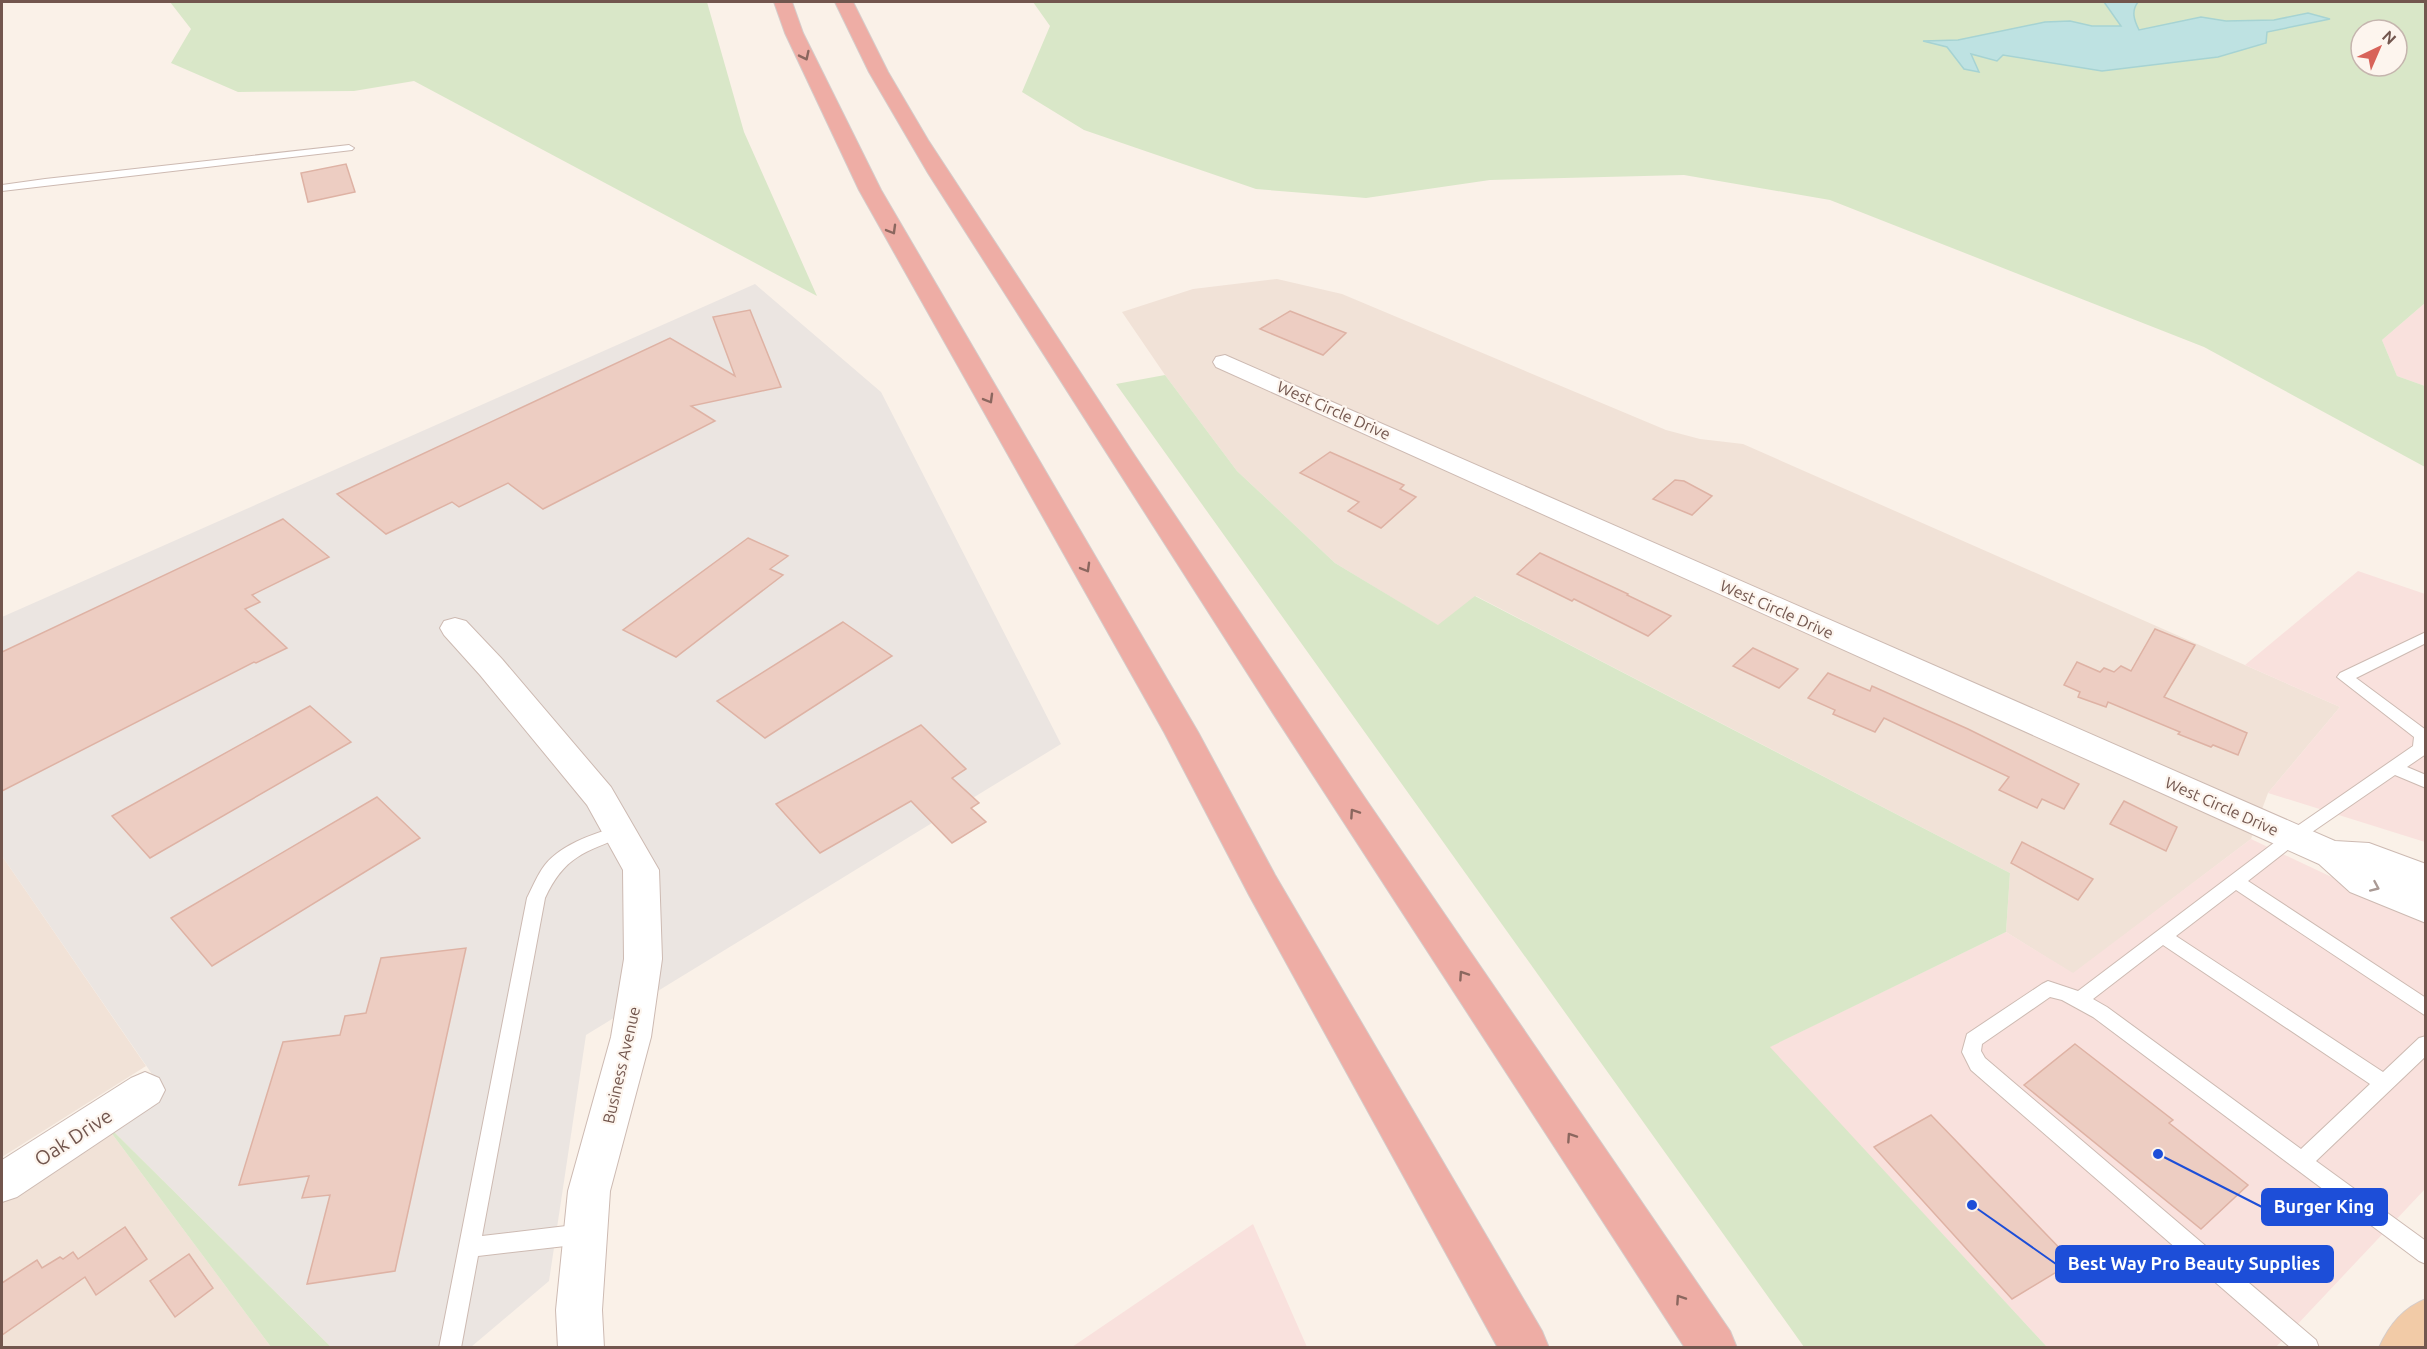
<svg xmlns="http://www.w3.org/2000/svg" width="2427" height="1349" font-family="Ubuntu,sans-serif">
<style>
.residential{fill:#f1e2d7}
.commercial{fill:#f9e1dd}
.industrial{fill:#ebe5e1}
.green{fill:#d9e7c8;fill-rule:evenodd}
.water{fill:#bee2e2;stroke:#a6d3d3;stroke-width:1.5}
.building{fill:#edcdc2;stroke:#deb2a4;stroke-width:1.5}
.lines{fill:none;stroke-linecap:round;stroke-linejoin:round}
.service-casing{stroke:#cdbab2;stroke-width:2}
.minor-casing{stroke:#cdbab2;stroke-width:2}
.primary-casing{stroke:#d5ccca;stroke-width:2}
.motorway-casing{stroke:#d5ccca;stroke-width:2}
.service{fill:#fff;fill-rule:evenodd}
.minor{fill:#fff;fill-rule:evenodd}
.primary{fill:#f2cba7;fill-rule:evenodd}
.motorway{fill:#eeada5;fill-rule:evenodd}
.oneway{stroke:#8b675f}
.oneway2{stroke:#aa9a95}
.labels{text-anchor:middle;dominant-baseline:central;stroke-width:4.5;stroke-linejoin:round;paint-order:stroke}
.street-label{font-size:16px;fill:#72564e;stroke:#fdf5ee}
.near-street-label{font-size:20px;fill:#72564e;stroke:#fdf5ee}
.leader{fill:none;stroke:#1d4ed8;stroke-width:2}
.callout-dot{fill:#1d4ed8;stroke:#fdf5ee;stroke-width:2}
.callout{fill:#1d4ed8;stroke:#1d4ed8;stroke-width:2}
.callout-label{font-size:18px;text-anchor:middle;font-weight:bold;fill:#fff}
</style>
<rect width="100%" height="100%" fill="#faf1e8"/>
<g class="residential">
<polygon points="1277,279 1342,294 1666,430 1700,439 1743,444 2340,707 2268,793 2251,839 2073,974 2006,932 2010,873 1476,596 1439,626 1335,563 1237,471 1165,375 1122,312 1193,289"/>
<polygon points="2,856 146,1066 2,1157"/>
<polygon points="101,1119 271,1347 2,1348 2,1183"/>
</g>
<g class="commercial">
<polygon points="2425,303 2425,386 2397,376 2382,340"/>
<polygon points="2358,571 2425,594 2425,842 2268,793 2340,707 2245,665"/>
<polygon points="2251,839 2425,921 2425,1189 2276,1347 2047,1347 1769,1047 2006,932 2073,973"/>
<polygon points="1253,1224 1307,1347 1072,1347"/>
</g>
<polygon class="industrial" points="755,284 881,392 1061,744 586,1035 549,1281 471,1347 331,1347 101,1119 154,1077 2,856 2,617"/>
<g class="green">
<polygon points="170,2 707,2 744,132 817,296 414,81 354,91 238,92 171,63 191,29"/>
<path d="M1033,2H2425V303L2382,340L2397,376L2425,386V467L2204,347L1830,200L1684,175L1490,180L1366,198L1256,189L1084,130L1022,92L1050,26ZM2361,30H2397V66H2361Z"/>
<polygon points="1165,375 1237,471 1335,563 1438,625 1475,596 2010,873 2006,932 1770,1047 2047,1347 1804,1347 1116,384"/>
<polygon points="101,1119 331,1347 271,1347"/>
</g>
<path class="water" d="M2104,2H2138C2131,11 2134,20 2139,30L2201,17L2226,21L2274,20L2308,13L2330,19L2267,32L2266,43L2218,57L2102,71L2003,55L1997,61L1971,54L1979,72L1964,69L1947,47L1923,41L1958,40L2045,22L2070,21L2092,26H2121Z"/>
<g class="building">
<polygon points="346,164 355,192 308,202 301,173"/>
<polygon points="750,310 781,387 691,406 715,421 543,509 508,483 459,507 452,502 386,534 337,494 670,338 735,376 713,317"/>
<polygon points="1290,311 1346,333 1323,355 1260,329"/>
<polygon points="1330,452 1404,485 1400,489 1416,497 1381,528 1348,511 1359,502 1300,473"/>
<polygon points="1675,480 1684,481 1712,496 1692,515 1653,499"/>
<polygon points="283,519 329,557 252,595 260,602 245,609 287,648 256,663 254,662 2,791 2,652"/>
<polygon points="748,538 788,556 770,569 783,575 676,657 623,630"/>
<polygon points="1540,553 1628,594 1627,595 1671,616 1648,636 1574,599 1572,601 1517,574"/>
<polygon points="843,622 892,656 765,738 717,701"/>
<polygon points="2155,629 2195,645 2164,697 2247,733 2238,755 2213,745 2211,747 2178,734 2180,732 2108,702 2106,707 2078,697 2080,692 2064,685 2077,662 2100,672 2104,668 2114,672 2121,666 2131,671"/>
<polygon points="1753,648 1798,669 1779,688 1733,666"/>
<polygon points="1828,673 1870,691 1872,686 1968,729 2079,784 2064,809 2042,799 2037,808 1999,790 2009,777 1884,718 1875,732 1833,714 1835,710 1808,698"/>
<polygon points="310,706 351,742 150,858 112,816"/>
<polygon points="921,725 966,769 952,778 979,803 971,808 986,822 952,843 911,801 820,853 776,804"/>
<polygon points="377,797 420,838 212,966 171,918"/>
<polygon points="2124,801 2177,827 2166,851 2110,824"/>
<polygon points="2022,842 2093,879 2078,900 2011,863"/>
<polygon points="466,948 395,1271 307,1284 330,1195 302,1198 309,1176 239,1185 283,1042 340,1035 345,1016 366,1013 381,958"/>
<polygon points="2075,1044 2173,1120 2169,1123 2248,1185 2201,1229 2024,1085"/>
<polygon points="1931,1115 2073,1262 2012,1299 1874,1147"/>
<polygon points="125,1227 147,1259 96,1295 85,1277 2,1335 2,1283 37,1260 42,1268 60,1257 63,1259 73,1252 78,1259"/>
<polygon points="189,1254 213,1288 175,1317 150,1281"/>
</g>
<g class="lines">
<g class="service-casing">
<g id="service">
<polygon points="349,145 354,148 352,150 2,191 2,185 45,179"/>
<path d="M2426,632V643L2356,678L2426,730V754L2407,767L2426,775V788L2395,775L2299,841L2248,881L2426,998V1016L2236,890L2176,936L2383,1072L2419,1038L2426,1036V1056L2316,1161L2426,1241V1264L2419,1261L2093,1017L2062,1000L2050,997L1982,1044L1981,1051L1985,1058L2316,1340L2319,1348H2291L1971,1070L1962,1052L1967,1034L2042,984L2048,981L2078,991L2287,833L2413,746L2414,737L2337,677L2340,673ZM2163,945L2370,1084L2301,1149L2107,1007L2093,999Z"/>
<path d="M619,826L625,828L627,832L625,836C584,852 564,857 545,898L482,1236L583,1224L590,1227L593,1234L590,1241L583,1244L478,1256L461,1348H439L527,898C532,888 536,878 542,869C558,845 593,834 619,826Z"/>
</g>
</g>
<g class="minor-casing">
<g id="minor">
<polygon points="1225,355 2335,841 2369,843 2426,864 2426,893 2422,891 2426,893 2426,923 2350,892 2319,864 1216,367 1213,362 1216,357"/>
<polygon points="455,618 466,621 502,659 611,787 659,870 662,959 651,1037 610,1191 602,1310 604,1348 558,1348 556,1310 568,1191 611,1037 624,959 623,870 587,805 480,675 444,635 440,628 444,621"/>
<polygon points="145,1072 159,1078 165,1090 159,1102 17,1197 2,1202 2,1160 131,1078"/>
</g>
</g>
<g class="primary-casing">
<path id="primary" d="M2426,1299V1348H2379C2389,1325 2403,1308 2426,1299Z"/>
</g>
<g class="motorway-casing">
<g id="motorway">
<polygon points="774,2 792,2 803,33 881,190 1198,732 1275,875 1542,1331 1549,1348 1498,1348 1249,895 1164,732 859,190 785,33"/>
<polygon points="835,2 853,2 888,72 928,140 1135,456 1365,798 1730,1331 1737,1348 1685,1348 1269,707 928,173 869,72"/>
</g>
</g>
<use href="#service" class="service"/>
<use href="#minor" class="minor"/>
<use href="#primary" class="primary"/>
<use href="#motorway" class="motorway"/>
</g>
<defs><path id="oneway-chevron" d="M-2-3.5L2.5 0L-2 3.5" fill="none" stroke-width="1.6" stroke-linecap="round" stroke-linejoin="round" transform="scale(1.5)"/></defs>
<g class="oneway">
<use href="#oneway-chevron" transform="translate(805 56) rotate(64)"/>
<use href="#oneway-chevron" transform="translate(892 230) rotate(60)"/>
<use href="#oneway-chevron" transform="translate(989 399) rotate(60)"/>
<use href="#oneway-chevron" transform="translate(1086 568) rotate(60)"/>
<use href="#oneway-chevron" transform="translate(1354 813) rotate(-124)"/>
<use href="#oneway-chevron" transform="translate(1463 975) rotate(-124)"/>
<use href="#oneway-chevron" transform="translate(1571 1137) rotate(-124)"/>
<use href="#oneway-chevron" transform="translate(1680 1299) rotate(-124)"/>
</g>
<use class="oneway2" href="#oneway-chevron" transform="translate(2375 887) rotate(24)"/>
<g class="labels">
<g class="street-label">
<text transform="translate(1334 410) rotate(24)">West Circle Drive</text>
<text transform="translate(1777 609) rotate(24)">West Circle Drive</text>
<text transform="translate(2222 806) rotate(24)">West Circle Drive</text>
<text transform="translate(621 1065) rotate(-77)">Business Avenue</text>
</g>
<g class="near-street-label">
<text transform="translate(73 1137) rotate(-33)">Oak Drive</text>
</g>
</g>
<path class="leader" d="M2158 1154L2262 1207M1972 1205L2056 1264"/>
<g class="callout-dot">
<circle cx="2158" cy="1154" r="6"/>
<circle cx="1972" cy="1205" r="6"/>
</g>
<g class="callout">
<rect x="2262" y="1189" width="125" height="36" rx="6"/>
<rect x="2056" y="1246" width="277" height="36" rx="6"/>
</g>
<g class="callout-label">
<text x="2324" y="1213">Burger King</text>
<text x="2194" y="1270">Best Way Pro Beauty Supplies</text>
</g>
<rect width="2427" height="1349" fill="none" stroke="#72564e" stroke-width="6"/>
<g transform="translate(2379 48) rotate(44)"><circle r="28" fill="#fdf5ee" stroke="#c5b5ae" stroke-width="1.5"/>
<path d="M0-4.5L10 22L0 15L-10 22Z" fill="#d86359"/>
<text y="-9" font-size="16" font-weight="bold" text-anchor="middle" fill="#72564e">N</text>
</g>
</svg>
